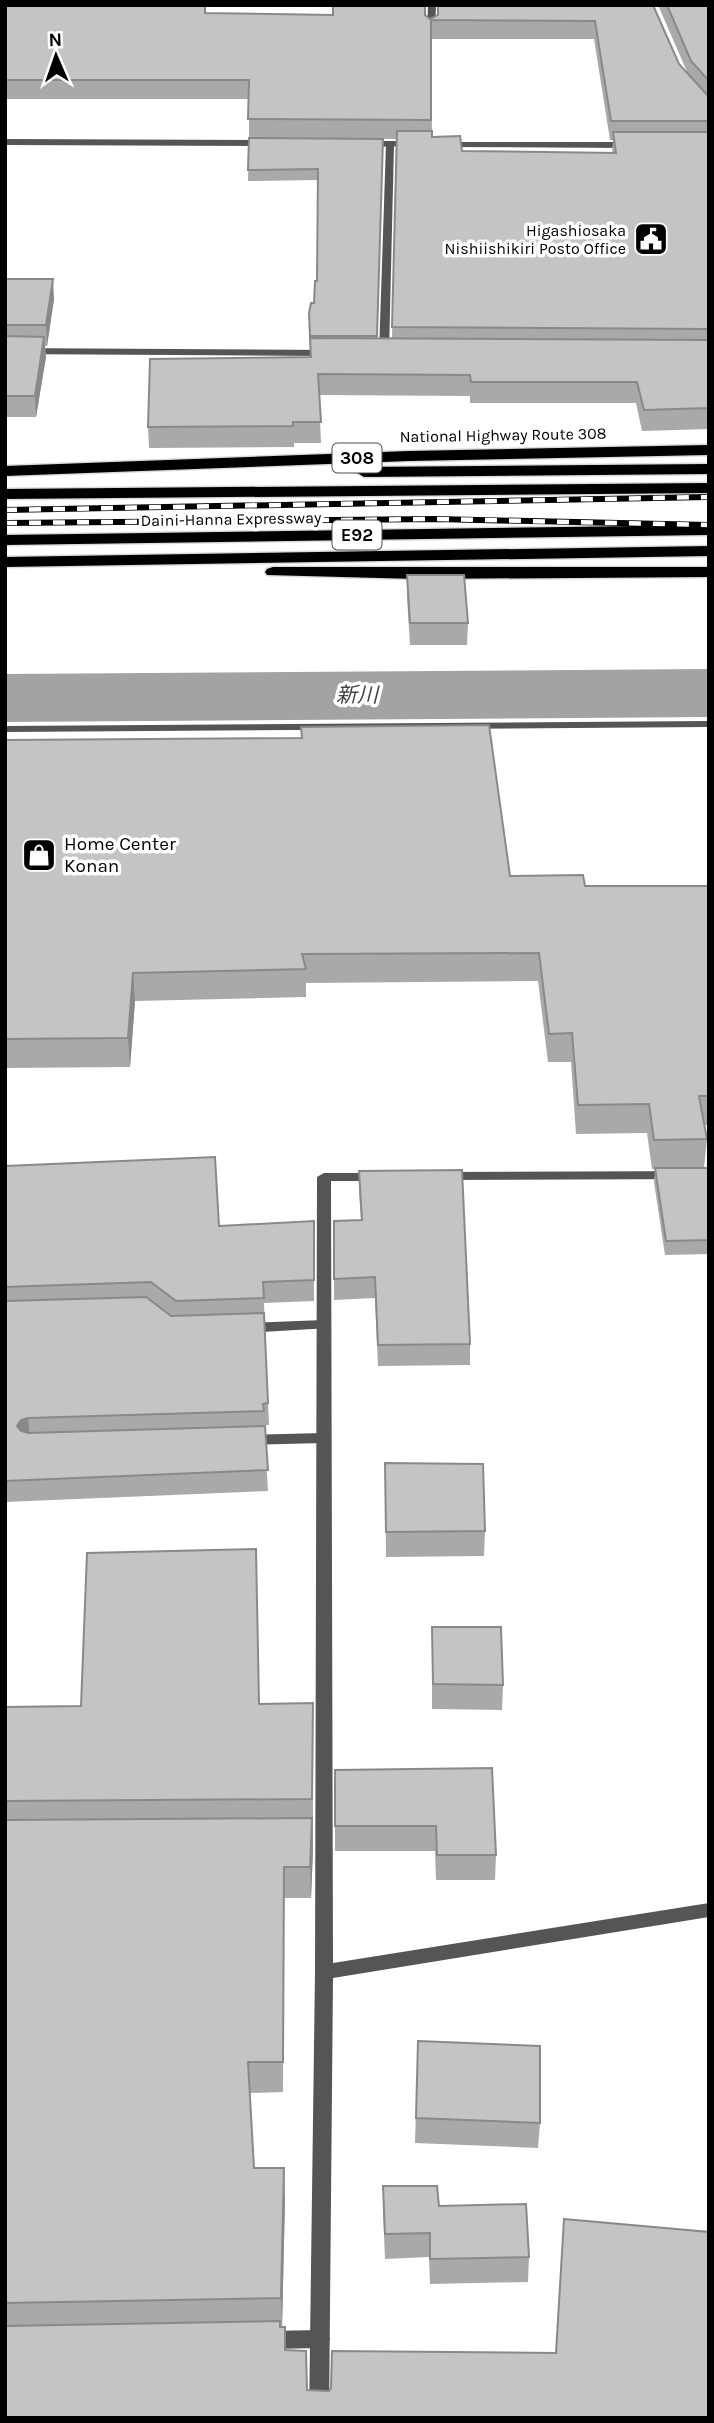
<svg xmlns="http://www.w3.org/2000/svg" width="714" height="2423" font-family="Karla,'Noto Sans JP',sans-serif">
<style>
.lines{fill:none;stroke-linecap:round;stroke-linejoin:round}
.river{fill:#a3a3a3;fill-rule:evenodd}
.highway-casing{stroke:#dbdbdb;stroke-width:3}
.lane{fill:#555;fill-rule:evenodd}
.street{fill:#555;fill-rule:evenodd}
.highway{fill:#000;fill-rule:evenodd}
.rail-casing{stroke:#000;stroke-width:6}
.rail{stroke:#fff;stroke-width:4.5;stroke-dasharray:12;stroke-linecap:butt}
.wall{fill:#a9a9a9;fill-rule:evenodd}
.shaded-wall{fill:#898989}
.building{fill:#c4c4c4;stroke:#898989;stroke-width:2}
.labels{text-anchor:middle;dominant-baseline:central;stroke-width:7;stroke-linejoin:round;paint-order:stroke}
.far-poi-label{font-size:16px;fill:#000;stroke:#fff;text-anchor:end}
.far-street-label{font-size:16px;fill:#000;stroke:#fff}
.shield{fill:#fff;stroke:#4c4c4c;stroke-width:2}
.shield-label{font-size:18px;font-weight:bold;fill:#000}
.poi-label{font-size:19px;fill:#000;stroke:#fff;text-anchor:start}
.water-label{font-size:21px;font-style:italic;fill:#444;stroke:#fff}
</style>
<rect width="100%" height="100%" fill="#fff"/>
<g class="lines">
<polygon class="river" points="709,669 709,717 5,722 5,674"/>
<g class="highway-casing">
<g id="highway">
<polygon points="709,445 709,455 409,461 5,476 5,466 409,451"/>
<polygon points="709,464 709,474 364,477 356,472 364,467"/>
<polygon points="709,483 709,493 5,499 5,489"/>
<polygon points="709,525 709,535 5,545 5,535"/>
<polygon points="709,546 709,556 5,567 5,557"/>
<polygon points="273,567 709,567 709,577 417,579 267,575 265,572 267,569"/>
</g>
</g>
<g class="lane">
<polygon points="428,5 436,5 435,33 431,35 427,33"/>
<polygon points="390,141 394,144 389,354 384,357 379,354 386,144"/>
<polygon points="324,1320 329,1322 331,1325 329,1328 247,1333 240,1328 247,1323"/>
<polygon points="323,1433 328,1434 331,1438 328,1442 323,1443 248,1445 243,1444 240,1440 243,1436 248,1435"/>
<polygon points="320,2330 327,2333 330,2339 327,2345 320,2348 269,2349 262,2346 259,2340 262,2334 269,2331"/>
</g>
<g class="street">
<polygon points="5,139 266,140 270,143 266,146 5,145"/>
<polygon points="413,141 417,144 416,146 364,147 360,144 364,141"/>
<polygon points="441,142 630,142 634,145 630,148 444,147 440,144"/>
<polygon points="5,348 329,350 334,353 329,356 5,354"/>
<polygon points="709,721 709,727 5,732 5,726"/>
<polygon points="709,1171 709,1179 442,1180 435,1176 442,1172"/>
<polygon points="324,1173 376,1173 383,1177 376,1181 331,1181 333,1963 709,1903 709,1917 333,1978 329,2418 309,2418 315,1972 317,1177"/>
</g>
<use href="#highway" class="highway"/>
<g class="rail-casing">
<g id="rail">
<polyline points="5,510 709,497"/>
<polyline points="5,523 436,519 709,525"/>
</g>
</g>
<use href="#rail" class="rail"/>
</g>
<g class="wall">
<path d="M5,5H206V13L425,15L430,19L653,5L679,64L688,74L658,5H709V429L642,431L636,403H470V396L319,395L321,443H294V447L149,448L148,427L310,357L309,313L314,303L317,281L318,180L248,181L249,138L383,139L377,338H392L396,139L249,138V99H5ZM431,39H594L610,140H613L612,153L462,151L432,137Z"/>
<polygon points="5,284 54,299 47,346 45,346 46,357 36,417 5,417"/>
<polygon points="407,575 468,623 467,645 410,645 407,597"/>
<polygon points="301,727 510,876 585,886 709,886 709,1125 704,1125 707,1139 704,1168 709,1173 709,1254 665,1255 654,1182 655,1169 652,1169 647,1133 576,1134 571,1062 548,1062 538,981 306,983 306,997 135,1001 130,1067 5,1068 5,740 301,738"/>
<polygon points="5,1166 219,1226 314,1221 314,1301 264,1303 269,1425 264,1425 264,1426 268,1491 5,1502"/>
<polygon points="359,1171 470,1344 470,1365 378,1366 375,1298 334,1300 334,1221 361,1220 359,1192"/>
<polygon points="385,1463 485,1531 484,1556 386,1557"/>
<polygon points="432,1627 503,1685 502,1710 432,1709"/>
<polygon points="259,1704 313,1733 313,1849 311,1898 284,1898 283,2092 250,2093 254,2168 285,2199 282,2327 286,2350 307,2390 329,2391 556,2353 709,2418 5,2418 5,1707"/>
<polygon points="335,1770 496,1855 495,1880 436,1880 435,1851 335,1851"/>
<polygon points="418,2041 540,2123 538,2148 415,2143"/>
<polygon points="383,2186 439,2206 529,2257 528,2282 430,2284 429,2257 385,2259 383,2211"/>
</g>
<g class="shaded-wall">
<polygon points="53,279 54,299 47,346 46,325"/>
<polygon points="44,337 46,357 36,417 35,396"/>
<polygon points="133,973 135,1001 130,1067 128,1038"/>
<polygon points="28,1418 30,1439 23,1441 17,1426 21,1420"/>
<polygon points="312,1818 313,1849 311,1898 310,1867"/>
<polygon points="284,2168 285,2199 282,2328 281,2298"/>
</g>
<g class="building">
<polygon points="5,5 205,5 205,13 333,15 333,5 425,5 425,15 430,19 438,15 438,5 653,5 679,64 709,97 709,121 611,121 595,21 431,20 431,120 248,119 249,80 5,80"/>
<polygon points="667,5 709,5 709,81 691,61"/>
<polygon points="397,131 432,131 432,137 460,136 462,151 616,153 613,132 709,132 709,329 392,327"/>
<polygon points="249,138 383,139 377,336 310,336 309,313 311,303 314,303 315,281 317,281 318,169 248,170"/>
<polygon points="6,279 53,279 46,325 5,325"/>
<polygon points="5,336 44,337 35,396 5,396"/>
<polygon points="310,338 709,340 709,408 644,410 637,382 471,382 470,375 318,374 321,422 293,422 293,426 148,427 150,359 311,357"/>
<polygon points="407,575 464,575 468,623 410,623"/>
<polygon points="489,725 510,876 583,875 585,886 709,886 709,1096 699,1096 707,1139 654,1140 649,1104 578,1105 572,1033 549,1034 539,953 302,954 306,969 133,973 128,1038 5,1039 5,740 302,738 301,727"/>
<polygon points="215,1157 219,1226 314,1221 314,1280 263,1282 264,1298 176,1301 151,1282 5,1287 5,1166"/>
<polygon points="655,1168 708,1168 709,1240 666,1241"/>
<polygon points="462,1170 470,1344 378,1345 375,1277 334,1279 334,1221 362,1220 359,1171"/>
<polygon points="146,1297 171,1316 264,1313 268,1403 263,1404 264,1411 28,1418 21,1420 17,1426 21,1431 28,1433 265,1426 268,1470 5,1481 5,1301"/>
<polygon points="385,1463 483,1464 485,1531 386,1532"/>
<polygon points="256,1549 259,1704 313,1703 312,1799 5,1801 5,1707 81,1706 87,1553"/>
<polygon points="432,1627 501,1627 503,1685 433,1684"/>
<polygon points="492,1768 496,1855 437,1855 436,1826 335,1826 335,1770"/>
<polygon points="312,1818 310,1867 284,1867 283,2062 248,2062 254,2168 284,2168 281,2298 5,2303 5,1820"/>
<polygon points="418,2041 540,2046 540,2123 416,2118"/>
<polygon points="383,2186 437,2186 439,2206 526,2204 529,2257 430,2259 430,2233 385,2234"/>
<polygon points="564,2219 709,2232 709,2418 5,2418 5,2326 280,2321 280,2327 285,2327 285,2350 306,2351 307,2390 329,2391 331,2388 332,2351 556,2353"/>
</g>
<defs>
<g id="civic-square" transform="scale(1.75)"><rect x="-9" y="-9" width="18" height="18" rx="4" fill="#000" stroke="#fff"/><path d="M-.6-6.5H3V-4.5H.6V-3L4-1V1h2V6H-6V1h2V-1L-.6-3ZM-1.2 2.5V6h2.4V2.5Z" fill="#fff"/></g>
<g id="shop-square" transform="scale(1.75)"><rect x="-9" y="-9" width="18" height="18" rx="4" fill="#000" stroke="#fff"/><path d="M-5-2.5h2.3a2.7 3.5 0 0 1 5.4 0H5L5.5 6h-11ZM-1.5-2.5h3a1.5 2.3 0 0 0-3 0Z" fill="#fff"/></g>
</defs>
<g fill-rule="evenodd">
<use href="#civic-square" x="651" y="239"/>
<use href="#shop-square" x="39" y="855"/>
</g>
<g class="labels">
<g class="far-poi-label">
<text x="626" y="230">Higashiosaka<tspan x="626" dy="18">Nishiishikiri Posto Office</tspan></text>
</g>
<g class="far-street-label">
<text transform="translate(503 435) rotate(-1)">National Highway Route 308</text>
<text transform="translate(231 519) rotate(-1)">Daini-Hanna Expressway</text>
</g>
<g class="shield">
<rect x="332.5" y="443.5" width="49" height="29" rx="5"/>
<rect x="332.5" y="520.5" width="49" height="29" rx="5"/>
</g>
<g class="shield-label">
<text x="357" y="458">308</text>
<text x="357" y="535">E92</text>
</g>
<g class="poi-label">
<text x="64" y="844">Home Center<tspan x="64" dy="22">Konan</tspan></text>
</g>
<g class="water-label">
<text x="357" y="695">新川</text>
</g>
</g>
<rect width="714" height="2423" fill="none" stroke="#000000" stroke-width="14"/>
<g transform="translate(56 56) rotate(358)" stroke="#ffffff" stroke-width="5" paint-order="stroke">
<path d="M0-5L12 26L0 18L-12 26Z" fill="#000000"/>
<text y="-10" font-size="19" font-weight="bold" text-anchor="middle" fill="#000000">N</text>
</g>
</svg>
